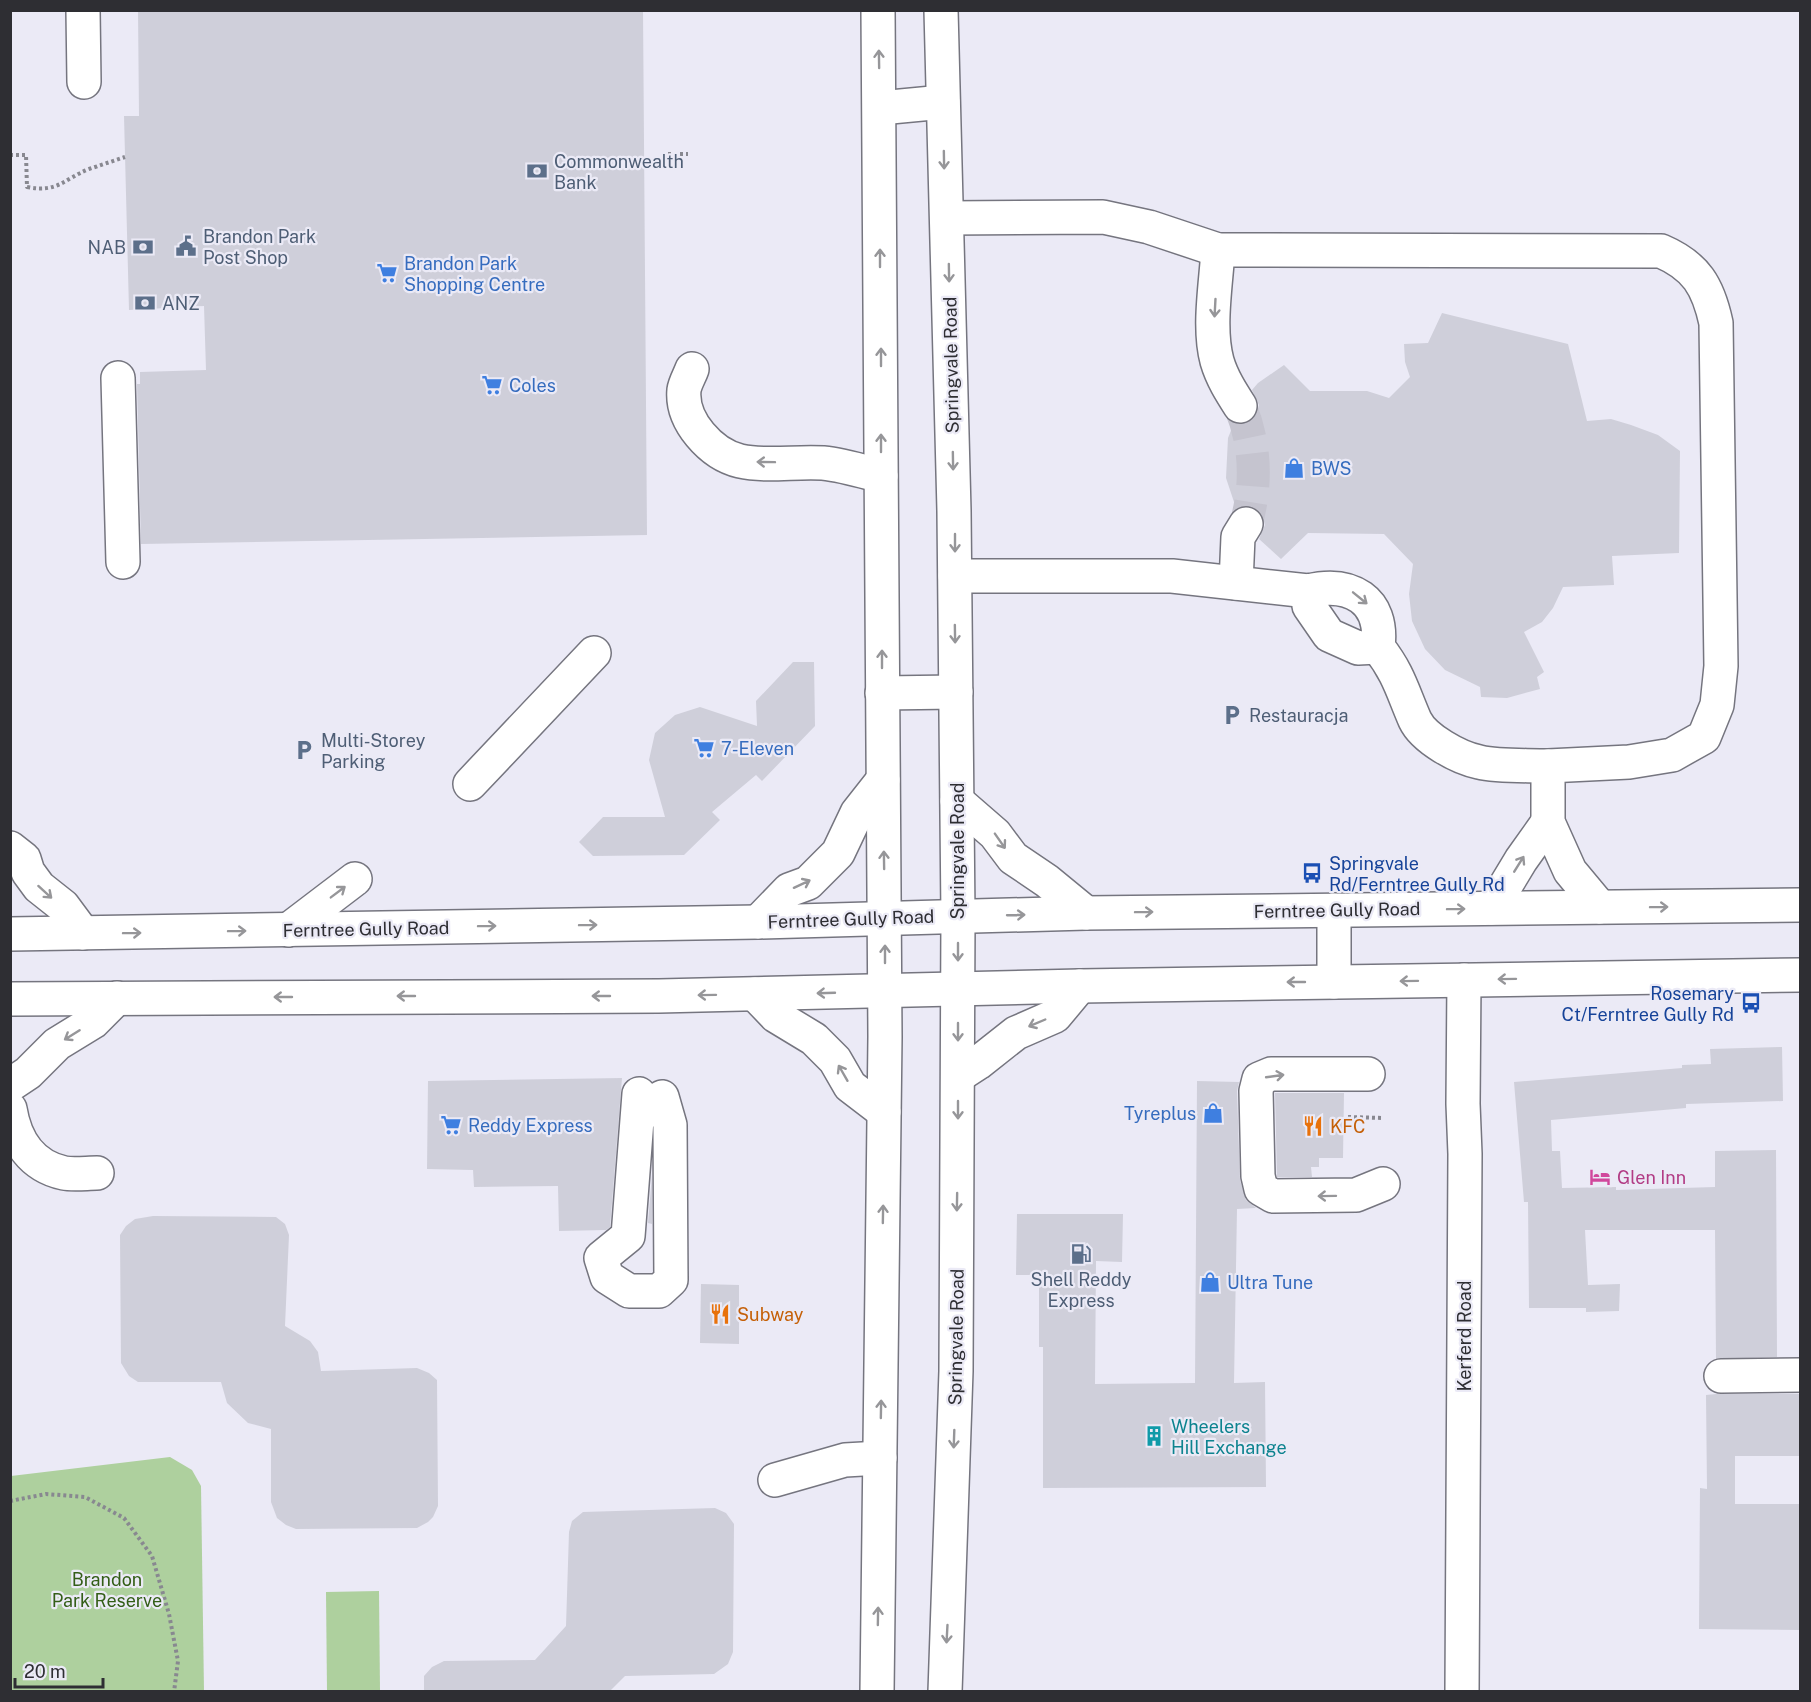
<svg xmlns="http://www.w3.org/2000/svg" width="1811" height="1702" font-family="'Public Sans',sans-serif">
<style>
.green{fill:#aed09e}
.building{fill:#cfcfda}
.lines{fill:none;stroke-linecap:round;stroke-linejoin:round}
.minor-tunnel{stroke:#c5c4cf;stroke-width:33;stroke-dasharray:33 16;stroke-linecap:butt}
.minor-casing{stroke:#75757f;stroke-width:36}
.major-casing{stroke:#75757f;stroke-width:36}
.highway-casing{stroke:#75757f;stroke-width:36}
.path{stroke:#888890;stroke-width:4;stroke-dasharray:3 3;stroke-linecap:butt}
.minor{stroke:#fff;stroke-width:33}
.major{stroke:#fff;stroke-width:33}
.highway{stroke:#fff;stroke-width:33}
.oneway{stroke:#969699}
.labels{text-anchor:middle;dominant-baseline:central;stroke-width:4.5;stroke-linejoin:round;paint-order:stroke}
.service-label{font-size:18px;fill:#4e5e75;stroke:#ebeaf6;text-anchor:start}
.shop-label{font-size:18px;fill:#366cbe;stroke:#ebeaf6;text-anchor:start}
.street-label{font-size:18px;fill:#2e2e33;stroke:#ebeaf6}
.transit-label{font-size:18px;fill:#164399;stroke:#ebeaf6;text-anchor:start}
.food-label{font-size:18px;fill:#c56008;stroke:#ebeaf6;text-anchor:start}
.hotel-label{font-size:18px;fill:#b23c85;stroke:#ebeaf6;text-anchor:start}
.culture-label{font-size:18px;fill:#0d838f;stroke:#ebeaf6;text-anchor:start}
.park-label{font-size:18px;fill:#335e17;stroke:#ebeaf6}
</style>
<rect width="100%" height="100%" fill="#ebeaf6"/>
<g class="green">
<polygon points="170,1457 192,1470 201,1486 204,1691 11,1691 11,1476"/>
<polygon points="379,1591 380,1691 327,1691 326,1592"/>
</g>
<g class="building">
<polygon points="138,10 643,10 647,535 141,544 137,384 140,384 140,372 206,370 204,306 129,310 124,116 139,116"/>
<polygon points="1442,313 1568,344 1587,421 1611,419 1631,425 1658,435 1680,451 1679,553 1612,556 1614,585 1563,587 1553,608 1542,622 1524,632 1544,672 1537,677 1540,689 1507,698 1481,697 1480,687 1445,670 1425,649 1412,621 1409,594 1413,564 1384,534 1308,533 1281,559 1259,539 1265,525 1262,515 1256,508 1247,505 1236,508 1226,478 1228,438 1234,423 1241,425 1250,422 1256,415 1259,405 1252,390 1258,383 1284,365 1310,391 1367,391 1389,398 1410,377 1405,362 1404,344 1428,343"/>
<polygon points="793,662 814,662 815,726 762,781 756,775 712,812 720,820 684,855 593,856 579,842 603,817 665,817 649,760 655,733 675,715 700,707 757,726 756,701"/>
<polygon points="1782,1047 1783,1101 1686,1104 1686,1108 1551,1120 1552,1151 1560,1151 1562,1188 1616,1187 1616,1190 1715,1187 1715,1151 1776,1150 1777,1357 1716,1359 1715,1230 1585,1230 1588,1285 1620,1284 1619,1311 1586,1312 1586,1308 1529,1308 1528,1202 1524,1202 1514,1082 1682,1068 1682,1065 1711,1064 1710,1049"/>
<polygon points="622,1078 610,1227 606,1230 559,1231 558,1186 474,1187 473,1170 427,1169 428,1081"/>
<polygon points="1197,1081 1239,1082 1237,1091 1240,1180 1246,1200 1256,1208 1237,1209 1234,1383 1265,1382 1266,1487 1043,1488 1043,1347 1039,1347 1039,1275 1016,1275 1017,1214 1123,1214 1122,1262 1096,1261 1095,1384 1195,1383"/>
<polygon points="1275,1093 1344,1093 1343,1158 1319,1158 1319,1167 1311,1167 1312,1177 1277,1177"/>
<polygon points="652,1175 652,1224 648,1223"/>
<polygon points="153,1216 276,1217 285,1224 289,1235 285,1326 310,1341 318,1352 321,1371 417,1368 429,1373 437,1380 438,1506 433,1517 428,1522 417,1528 296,1529 286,1525 277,1518 271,1502 271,1429 248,1423 227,1403 221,1382 138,1382 129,1376 121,1363 120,1235 126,1226 135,1219"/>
<polygon points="701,1284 739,1285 739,1344 700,1343"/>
<polygon points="1716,1394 1800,1394 1800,1456 1735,1456 1735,1504 1800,1504 1800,1630 1699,1629 1700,1488 1707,1489 1706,1395"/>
<polygon points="715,1508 726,1513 734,1524 733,1652 728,1664 714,1674 625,1676 609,1692 424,1692 424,1676 432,1667 444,1661 535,1660 566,1626 569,1532 572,1521 583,1512"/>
</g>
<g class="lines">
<path class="minor-tunnel" d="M1240,406C1256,445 1257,484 1246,524"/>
<g class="minor-casing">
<g id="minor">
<polyline points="83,10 84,82"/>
<path d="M947,218L1103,217L1149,227L1218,250L1661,251C1696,266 1708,286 1716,323L1721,666L1717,705L1704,737L1672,755L1629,762L1548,766V822L1570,871L1600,907"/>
<path d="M1218,250C1216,284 1208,328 1217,361C1222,378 1231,392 1240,406"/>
<path d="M692,369C690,375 685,383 684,390C681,421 711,454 740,461C767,467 796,461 823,463C843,465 862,471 881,476"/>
<polyline points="118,378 123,562"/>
<path d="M955,576H1172L1308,591C1350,581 1384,599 1378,647C1399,674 1402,690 1415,720C1424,739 1459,758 1479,762C1499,767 1526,765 1548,766"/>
<polyline points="1236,583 1238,537 1246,524"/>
<polyline points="1308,591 1309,606 1329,635 1358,648 1378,647"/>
<polyline points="882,693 956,692"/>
<polyline points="470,784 594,653"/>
<polyline points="1492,908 1521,860 1548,822"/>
<polyline points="288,930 355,879"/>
<polyline points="1368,1074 1271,1074 1259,1079 1256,1091 1258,1176 1261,1189 1273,1196 1356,1195 1383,1184"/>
<polyline points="10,1085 28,1073 57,1044 93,1022 117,998"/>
<polyline points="639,1094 628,1236 601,1258 607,1277 629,1291 659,1291 671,1280 670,1125 662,1097"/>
<path d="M10,1109C15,1140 31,1166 64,1173C74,1175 87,1173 97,1173"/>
<polyline points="1721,1376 1800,1375"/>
<polyline points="775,1480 845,1460 880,1458"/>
<polyline points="1462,1692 1465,1154 1463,1104 1464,980"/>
</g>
</g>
<g class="major-casing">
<g id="major">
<polyline points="10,848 24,859 28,872 39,887 63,906 83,933"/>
<polyline points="10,934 758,922 1086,913 1800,905"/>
<polyline points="1334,982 1334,910"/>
<polyline points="10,999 659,996 1080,986 1800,975"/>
</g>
</g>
<g class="highway-casing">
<g id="highway">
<polyline points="941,10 954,511 958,916 956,1371 945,1692"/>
<polyline points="880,108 943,102"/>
<polyline points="957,801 995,834 1013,858 1047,881 1086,913"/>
<polyline points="758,922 789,890 808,883 838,853 857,813 883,780"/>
<polyline points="755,994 776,1016 814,1039 835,1060 850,1086 884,1112"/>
<polyline points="958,1076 978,1063 1016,1033 1055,1016 1080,986"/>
<polyline points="877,1692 885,1037 878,10"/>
</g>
</g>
<g class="path">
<polyline points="662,154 688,154"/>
<path d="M10,155H26L27,187C58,193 64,179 89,169C101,165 113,161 125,157"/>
<polyline points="1348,1117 1383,1118"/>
<polyline points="10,1501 46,1494 85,1497 124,1518 152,1556 169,1614 178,1661 174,1692"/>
</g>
<use href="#minor" class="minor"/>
<use href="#major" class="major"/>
<use href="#highway" class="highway"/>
</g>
<defs><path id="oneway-shaft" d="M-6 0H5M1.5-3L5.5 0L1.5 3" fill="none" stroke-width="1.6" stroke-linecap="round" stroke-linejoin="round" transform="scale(1.5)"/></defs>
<g class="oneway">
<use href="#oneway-shaft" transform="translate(879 59) rotate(-91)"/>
<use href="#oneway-shaft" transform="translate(944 160) rotate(89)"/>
<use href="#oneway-shaft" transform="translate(880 258) rotate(-90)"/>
<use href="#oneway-shaft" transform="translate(949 273) rotate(89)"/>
<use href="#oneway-shaft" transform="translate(1215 308) rotate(93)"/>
<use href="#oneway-shaft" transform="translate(881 357) rotate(-90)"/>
<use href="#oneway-shaft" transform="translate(881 443) rotate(-90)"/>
<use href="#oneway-shaft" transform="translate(953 461) rotate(89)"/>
<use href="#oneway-shaft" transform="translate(766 462) rotate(-179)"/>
<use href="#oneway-shaft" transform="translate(955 543) rotate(90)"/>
<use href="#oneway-shaft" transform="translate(1360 598) rotate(39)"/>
<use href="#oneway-shaft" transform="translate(955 634) rotate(89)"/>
<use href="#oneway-shaft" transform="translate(882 659) rotate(-90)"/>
<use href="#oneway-shaft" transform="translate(1000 841) rotate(55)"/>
<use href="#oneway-shaft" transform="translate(884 860) rotate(-91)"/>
<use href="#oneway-shaft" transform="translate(1519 864) rotate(-58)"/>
<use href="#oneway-shaft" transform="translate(802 884) rotate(-25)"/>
<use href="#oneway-shaft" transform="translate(45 892) rotate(42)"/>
<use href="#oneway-shaft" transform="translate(338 892) rotate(-37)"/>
<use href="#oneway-shaft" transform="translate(1659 907) rotate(-1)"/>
<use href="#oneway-shaft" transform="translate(1456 909) rotate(-1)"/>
<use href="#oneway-shaft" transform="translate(1144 912) rotate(-1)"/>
<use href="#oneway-shaft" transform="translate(1016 915) rotate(-2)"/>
<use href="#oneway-shaft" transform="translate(588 925) rotate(-1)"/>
<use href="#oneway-shaft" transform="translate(487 926) rotate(-1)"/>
<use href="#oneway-shaft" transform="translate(237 931) rotate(-1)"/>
<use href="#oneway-shaft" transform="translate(132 933) rotate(-1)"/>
<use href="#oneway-shaft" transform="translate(958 952) rotate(90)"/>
<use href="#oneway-shaft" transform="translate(885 954) rotate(-90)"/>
<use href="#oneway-shaft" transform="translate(1507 979) rotate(179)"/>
<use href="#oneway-shaft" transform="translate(1409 981) rotate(179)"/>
<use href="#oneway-shaft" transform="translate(1296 982) rotate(180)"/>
<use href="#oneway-shaft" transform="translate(826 993) rotate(178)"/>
<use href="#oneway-shaft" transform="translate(707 995) rotate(179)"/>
<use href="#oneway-shaft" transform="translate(406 996) rotate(180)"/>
<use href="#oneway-shaft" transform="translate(601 996) rotate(180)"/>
<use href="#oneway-shaft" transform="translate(283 997) rotate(180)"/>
<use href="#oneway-shaft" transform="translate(1037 1023) rotate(157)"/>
<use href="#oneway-shaft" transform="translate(958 1032) rotate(90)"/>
<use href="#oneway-shaft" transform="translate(72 1035) rotate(148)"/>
<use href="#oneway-shaft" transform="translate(843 1073) rotate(-120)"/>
<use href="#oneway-shaft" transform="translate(1275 1076) rotate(-8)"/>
<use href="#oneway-shaft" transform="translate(958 1110) rotate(90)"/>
<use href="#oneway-shaft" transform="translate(1327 1196) rotate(179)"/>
<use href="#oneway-shaft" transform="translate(957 1202) rotate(91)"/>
<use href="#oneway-shaft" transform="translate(883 1214) rotate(-89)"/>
<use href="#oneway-shaft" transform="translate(881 1409) rotate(-89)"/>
<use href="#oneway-shaft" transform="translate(954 1439) rotate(92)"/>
<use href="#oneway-shaft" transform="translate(878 1616) rotate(-89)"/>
<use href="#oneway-shaft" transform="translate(947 1634) rotate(93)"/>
</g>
<defs>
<g id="bank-bare" transform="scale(1.62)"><path d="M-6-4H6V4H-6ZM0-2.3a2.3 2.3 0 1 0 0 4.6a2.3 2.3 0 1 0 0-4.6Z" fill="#5c6f8a" stroke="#ebeaf6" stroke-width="2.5" paint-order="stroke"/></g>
<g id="civic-bare" transform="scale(1.62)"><path d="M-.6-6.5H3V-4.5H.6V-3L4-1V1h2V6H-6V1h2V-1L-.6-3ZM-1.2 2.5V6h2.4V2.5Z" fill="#5c6f8a" stroke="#ebeaf6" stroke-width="2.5" paint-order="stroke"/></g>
<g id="supermarket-bare" transform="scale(1.62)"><path d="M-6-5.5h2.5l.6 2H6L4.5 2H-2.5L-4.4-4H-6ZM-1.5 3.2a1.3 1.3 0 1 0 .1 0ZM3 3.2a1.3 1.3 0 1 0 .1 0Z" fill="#3f7fe0" stroke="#ebeaf6" stroke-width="2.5" paint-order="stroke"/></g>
<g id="shop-bare" transform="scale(1.62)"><path d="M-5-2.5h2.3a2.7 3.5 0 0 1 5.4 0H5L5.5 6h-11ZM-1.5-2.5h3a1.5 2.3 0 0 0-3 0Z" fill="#3f7fe0" stroke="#ebeaf6" stroke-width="2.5" paint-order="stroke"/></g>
<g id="parking-bare" transform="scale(1.62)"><path d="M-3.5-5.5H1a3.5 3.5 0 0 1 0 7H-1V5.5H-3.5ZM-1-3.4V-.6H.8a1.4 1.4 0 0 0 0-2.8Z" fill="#5c6f8a" stroke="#ebeaf6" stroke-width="2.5" paint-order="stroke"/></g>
<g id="bus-bare" transform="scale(1.62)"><path d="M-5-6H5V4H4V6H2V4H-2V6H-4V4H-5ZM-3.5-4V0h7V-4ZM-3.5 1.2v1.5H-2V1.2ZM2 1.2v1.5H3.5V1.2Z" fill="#1a4fb4" stroke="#ebeaf6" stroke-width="2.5" paint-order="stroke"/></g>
<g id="restaurant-bare" transform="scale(1.62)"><path d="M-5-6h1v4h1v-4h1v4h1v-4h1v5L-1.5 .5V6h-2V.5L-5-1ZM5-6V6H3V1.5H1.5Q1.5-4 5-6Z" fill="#e8710a" stroke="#ebeaf6" stroke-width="2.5" paint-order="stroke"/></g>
<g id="hotel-bare" transform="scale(1.62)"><path d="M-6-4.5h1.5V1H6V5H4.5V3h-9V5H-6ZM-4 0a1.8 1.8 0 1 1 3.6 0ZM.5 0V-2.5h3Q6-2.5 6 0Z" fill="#d1479c" stroke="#ebeaf6" stroke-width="2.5" paint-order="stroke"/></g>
<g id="fuel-bare" transform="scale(1.62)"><path d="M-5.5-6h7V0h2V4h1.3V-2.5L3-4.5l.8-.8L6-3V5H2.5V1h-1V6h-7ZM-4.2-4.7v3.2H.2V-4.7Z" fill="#5c6f8a" stroke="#ebeaf6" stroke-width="2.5" paint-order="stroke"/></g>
<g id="building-bare" transform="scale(1.62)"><path d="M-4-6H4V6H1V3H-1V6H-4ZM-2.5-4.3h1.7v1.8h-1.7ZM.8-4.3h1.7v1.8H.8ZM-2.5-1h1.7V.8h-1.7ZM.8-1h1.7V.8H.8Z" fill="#0f9aa8" stroke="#ebeaf6" stroke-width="2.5" paint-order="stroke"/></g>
</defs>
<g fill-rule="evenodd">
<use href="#bank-bare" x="537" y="171"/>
<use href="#civic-bare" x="186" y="246"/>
<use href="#bank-bare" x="143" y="247"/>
<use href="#supermarket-bare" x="387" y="273"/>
<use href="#bank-bare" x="145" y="303"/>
<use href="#supermarket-bare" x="492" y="385"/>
<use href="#shop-bare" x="1294" y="468"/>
<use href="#parking-bare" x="1232" y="715"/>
<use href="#supermarket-bare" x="704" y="748"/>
<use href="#parking-bare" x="304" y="750"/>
<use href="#bus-bare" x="1312" y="873"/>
<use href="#bus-bare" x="1751" y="1003"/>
<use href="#shop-bare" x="1213" y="1113"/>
<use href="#supermarket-bare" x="451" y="1125"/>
<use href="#restaurant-bare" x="1313" y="1126"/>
<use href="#hotel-bare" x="1600" y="1177"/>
<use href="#fuel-bare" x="1081" y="1254"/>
<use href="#shop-bare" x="1210" y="1282"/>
<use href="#restaurant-bare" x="720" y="1314"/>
<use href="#building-bare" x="1154" y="1436"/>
</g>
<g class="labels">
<g class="service-label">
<text x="554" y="161">Commonwealth<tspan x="554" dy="21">Bank</tspan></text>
<text x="203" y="236">Brandon Park<tspan x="203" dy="21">Post Shop</tspan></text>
<text x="126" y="247" text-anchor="end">NAB</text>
<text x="162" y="303">ANZ</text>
<text x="1249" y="715">Restauracja</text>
<text x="321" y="740">Multi-Storey<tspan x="321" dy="21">Parking</tspan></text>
<text x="1081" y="1279" text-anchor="middle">Shell Reddy<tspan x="1081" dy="21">Express</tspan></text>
</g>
<g class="shop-label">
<text x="404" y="263">Brandon Park<tspan x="404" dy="21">Shopping Centre</tspan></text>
<text x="509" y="385">Coles</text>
<text x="1311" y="468">BWS</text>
<text x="721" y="748">7-Eleven</text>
<text x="1196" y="1113" text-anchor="end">Tyreplus</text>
<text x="468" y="1125">Reddy Express</text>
<text x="1227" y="1282">Ultra Tune</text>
</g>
<g class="street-label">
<text transform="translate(951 365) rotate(-91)">Springvale Road</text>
<text transform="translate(957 851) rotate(-90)">Springvale Road</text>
<text transform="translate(1337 910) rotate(-1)">Ferntree Gully Road</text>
<text transform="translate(851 919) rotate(-2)">Ferntree Gully Road</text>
<text transform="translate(366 929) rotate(-1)">Ferntree Gully Road</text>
<text transform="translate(1464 1336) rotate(-90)">Kerferd Road</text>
<text transform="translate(956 1337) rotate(-89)">Springvale Road</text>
</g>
<g class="transit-label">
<text x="1329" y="863">Springvale<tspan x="1329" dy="21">Rd/Ferntree Gully Rd</tspan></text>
<text x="1734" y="993" text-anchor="end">Rosemary<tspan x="1734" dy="21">Ct/Ferntree Gully Rd</tspan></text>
</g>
<g class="food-label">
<text x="1330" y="1126">KFC</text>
<text x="737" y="1314">Subway</text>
</g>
<g class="hotel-label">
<text x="1617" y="1177">Glen Inn</text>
</g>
<g class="culture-label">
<text x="1171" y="1426">Wheelers<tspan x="1171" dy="21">Hill Exchange</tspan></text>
</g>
<g class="park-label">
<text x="107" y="1579">Brandon<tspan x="107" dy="21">Park Reserve</tspan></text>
</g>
</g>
<rect width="1811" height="1702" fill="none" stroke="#2e2e33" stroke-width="24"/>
<path d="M15 1678v9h88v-9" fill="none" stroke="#2e2e33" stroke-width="3"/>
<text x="24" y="1678" font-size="18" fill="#2e2e33" stroke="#ebeaf6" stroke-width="4.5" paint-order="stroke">20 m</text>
</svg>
